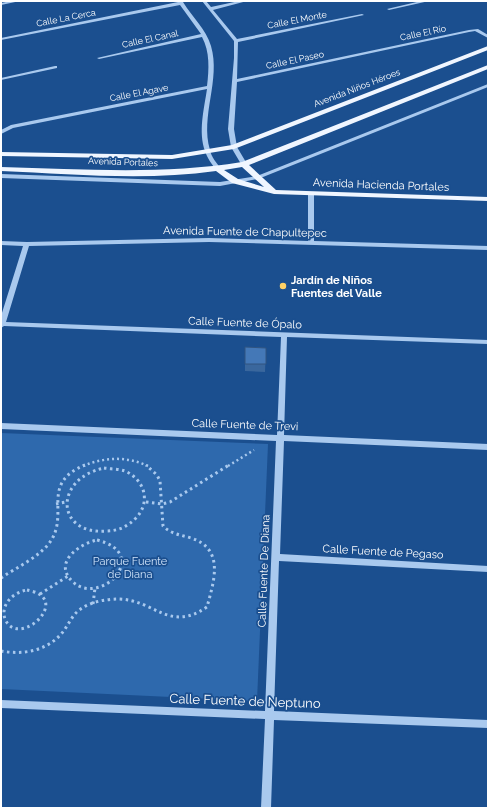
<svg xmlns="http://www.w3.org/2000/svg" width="489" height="809" font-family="Raleway,sans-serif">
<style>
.green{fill:#2e69ad}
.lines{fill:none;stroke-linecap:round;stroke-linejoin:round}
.path-far1{stroke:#a9c9ee;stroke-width:2.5;stroke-dasharray:2 3;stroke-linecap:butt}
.path{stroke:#a9c9ee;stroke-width:3;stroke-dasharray:2.5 3.5;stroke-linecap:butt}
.minor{fill:#a9c9ee;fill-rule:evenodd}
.major{fill:#f0f6ff;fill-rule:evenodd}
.wall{fill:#3a679d}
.building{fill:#4478b7;stroke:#305480}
.poi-dot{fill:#ffd166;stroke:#1b4f8f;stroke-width:1.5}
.labels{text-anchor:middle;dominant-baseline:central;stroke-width:3.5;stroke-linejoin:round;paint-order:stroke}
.far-street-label{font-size:9px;fill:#fff;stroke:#1b4f8f}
.street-label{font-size:11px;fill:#fff;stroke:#1b4f8f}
.poi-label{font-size:11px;font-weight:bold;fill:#fff;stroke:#1b4f8f;text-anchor:start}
.park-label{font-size:11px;fill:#cfe3fa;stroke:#1b4f8f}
.near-street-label{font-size:13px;fill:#fff;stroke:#1b4f8f}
</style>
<rect width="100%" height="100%" fill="#1b4f8f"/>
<polygon class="green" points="1,433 268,444 257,701 1,689"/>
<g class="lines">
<g class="path-far1">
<path d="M83,466C105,457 126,456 148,466"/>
<polyline points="228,466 254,450"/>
</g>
<g class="path">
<path d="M104,468C111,469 119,469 125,471C145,480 151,502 136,518C127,527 118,531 106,531C56,535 53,479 104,468Z"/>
<polyline points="146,502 162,504 170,502 229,465"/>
<polyline points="56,504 66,502"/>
<path d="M97,540C153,554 100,607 73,582C52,563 79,544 97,540Z"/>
<path d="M1,578C17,567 42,556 52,539C68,511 41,483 85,465"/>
<path d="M27,590C31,591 36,592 39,594C63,608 17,647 5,619C0,604 14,592 27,590Z"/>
<polyline points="40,594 68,576"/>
<polyline points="93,604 95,588"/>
<path d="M1,651C23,655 47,651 62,633C68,626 71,617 78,611C89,602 105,599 119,599C155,600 169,633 207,607C214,581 225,549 191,538C181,535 171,534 163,526L160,481L157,475L146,465"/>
</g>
<g class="minor">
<polygon points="11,1 20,1 1,5 1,3"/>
<path d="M177,1L183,2C192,17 206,29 211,46C221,80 200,116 210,150C211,157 217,163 221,169L220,170H216C212,164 207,158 205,151C198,132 204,109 207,89L13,128L1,134V130L11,125L207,86C209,69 210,52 202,37L99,59L97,58L201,34L180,5L1,40V38L178,2Z"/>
<polygon points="202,1 206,1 211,7 239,1 247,1 213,10 237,39 362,14 364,15 238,42 237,79 469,30 478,29 488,35 488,38 475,31 469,32 237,82 234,129 237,147 247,164 244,166 241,164 231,147 228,129 234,58 234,41"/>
<polygon points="421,1 429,1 389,10 387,9"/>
<polygon points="55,66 57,66 57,68 1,80 1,78"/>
<polygon points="488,84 488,87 258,179 220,186 1,178 1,174 220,182 257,176"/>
<polygon points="311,192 314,194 314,241 488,246 488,250 209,242 29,246 6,322 488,340 488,344 287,337 284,435 488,444 488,450 284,441 280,554 488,566 488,572 279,561 274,711 488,720 488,728 274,720 271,808 261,808 265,719 1,708 1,700 265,711 276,441 1,429 1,423 277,435 281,337 4,326 1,328 1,316 23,246 1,245 1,241 27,242 209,238 308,241 308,194"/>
</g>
<g class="major">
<polygon points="488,46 488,50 234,149 172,159 1,156 1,152 172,155 232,145"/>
<path d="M488,65V69L249,165L276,190L488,197V201L274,194L232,183L216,171C145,181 72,174 1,171V167C82,169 162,175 242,162ZM242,167L264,187L238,179L224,170Z"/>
</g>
</g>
<polygon class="wall" points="245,347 266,348 265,372 245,371"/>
<polygon class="building" points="245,347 266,348 266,364 245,364"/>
<circle class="poi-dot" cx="283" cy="286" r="4"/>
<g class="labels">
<g class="far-street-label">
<text transform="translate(66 18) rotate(-11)">Calle La Cerca</text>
<text transform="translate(297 20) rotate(-11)">Calle El Monte</text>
<text transform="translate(423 33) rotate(-12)">Calle El Río</text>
<text transform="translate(150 39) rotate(-12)">Calle El Canal</text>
<text transform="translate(295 60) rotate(-12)">Calle El Paseo</text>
<text transform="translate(357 88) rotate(-21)">Avenida Niños Héroes</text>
<text transform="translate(139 93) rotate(-11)">Calle El Agave</text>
<text transform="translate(123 162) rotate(2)">Avenida Portales</text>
</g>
<g class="street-label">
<text transform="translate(381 185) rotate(2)">Avenida Hacienda Portales</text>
<text transform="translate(245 232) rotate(1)">Avenida Fuente de Chapultepec</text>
<text transform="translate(245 323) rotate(2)">Calle Fuente de Ópalo</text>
<text transform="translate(245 425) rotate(2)">Calle Fuente de Trevi</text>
<text transform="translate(383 552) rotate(3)">Calle Fuente de Pegaso</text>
<text transform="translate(264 571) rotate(-88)">Calle Fuente De Diana</text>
</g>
<g class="poi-label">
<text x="291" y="280">Jardín de Niños<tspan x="291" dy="13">Fuentes del Valle</tspan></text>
</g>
<g class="park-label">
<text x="130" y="561">Parque Fuente<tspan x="130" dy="13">de Diana</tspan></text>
</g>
<g class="near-street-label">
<text transform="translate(245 701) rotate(2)">Calle Fuente de Neptuno</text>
</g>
</g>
<rect width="489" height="809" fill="none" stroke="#ffffff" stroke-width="4"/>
</svg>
